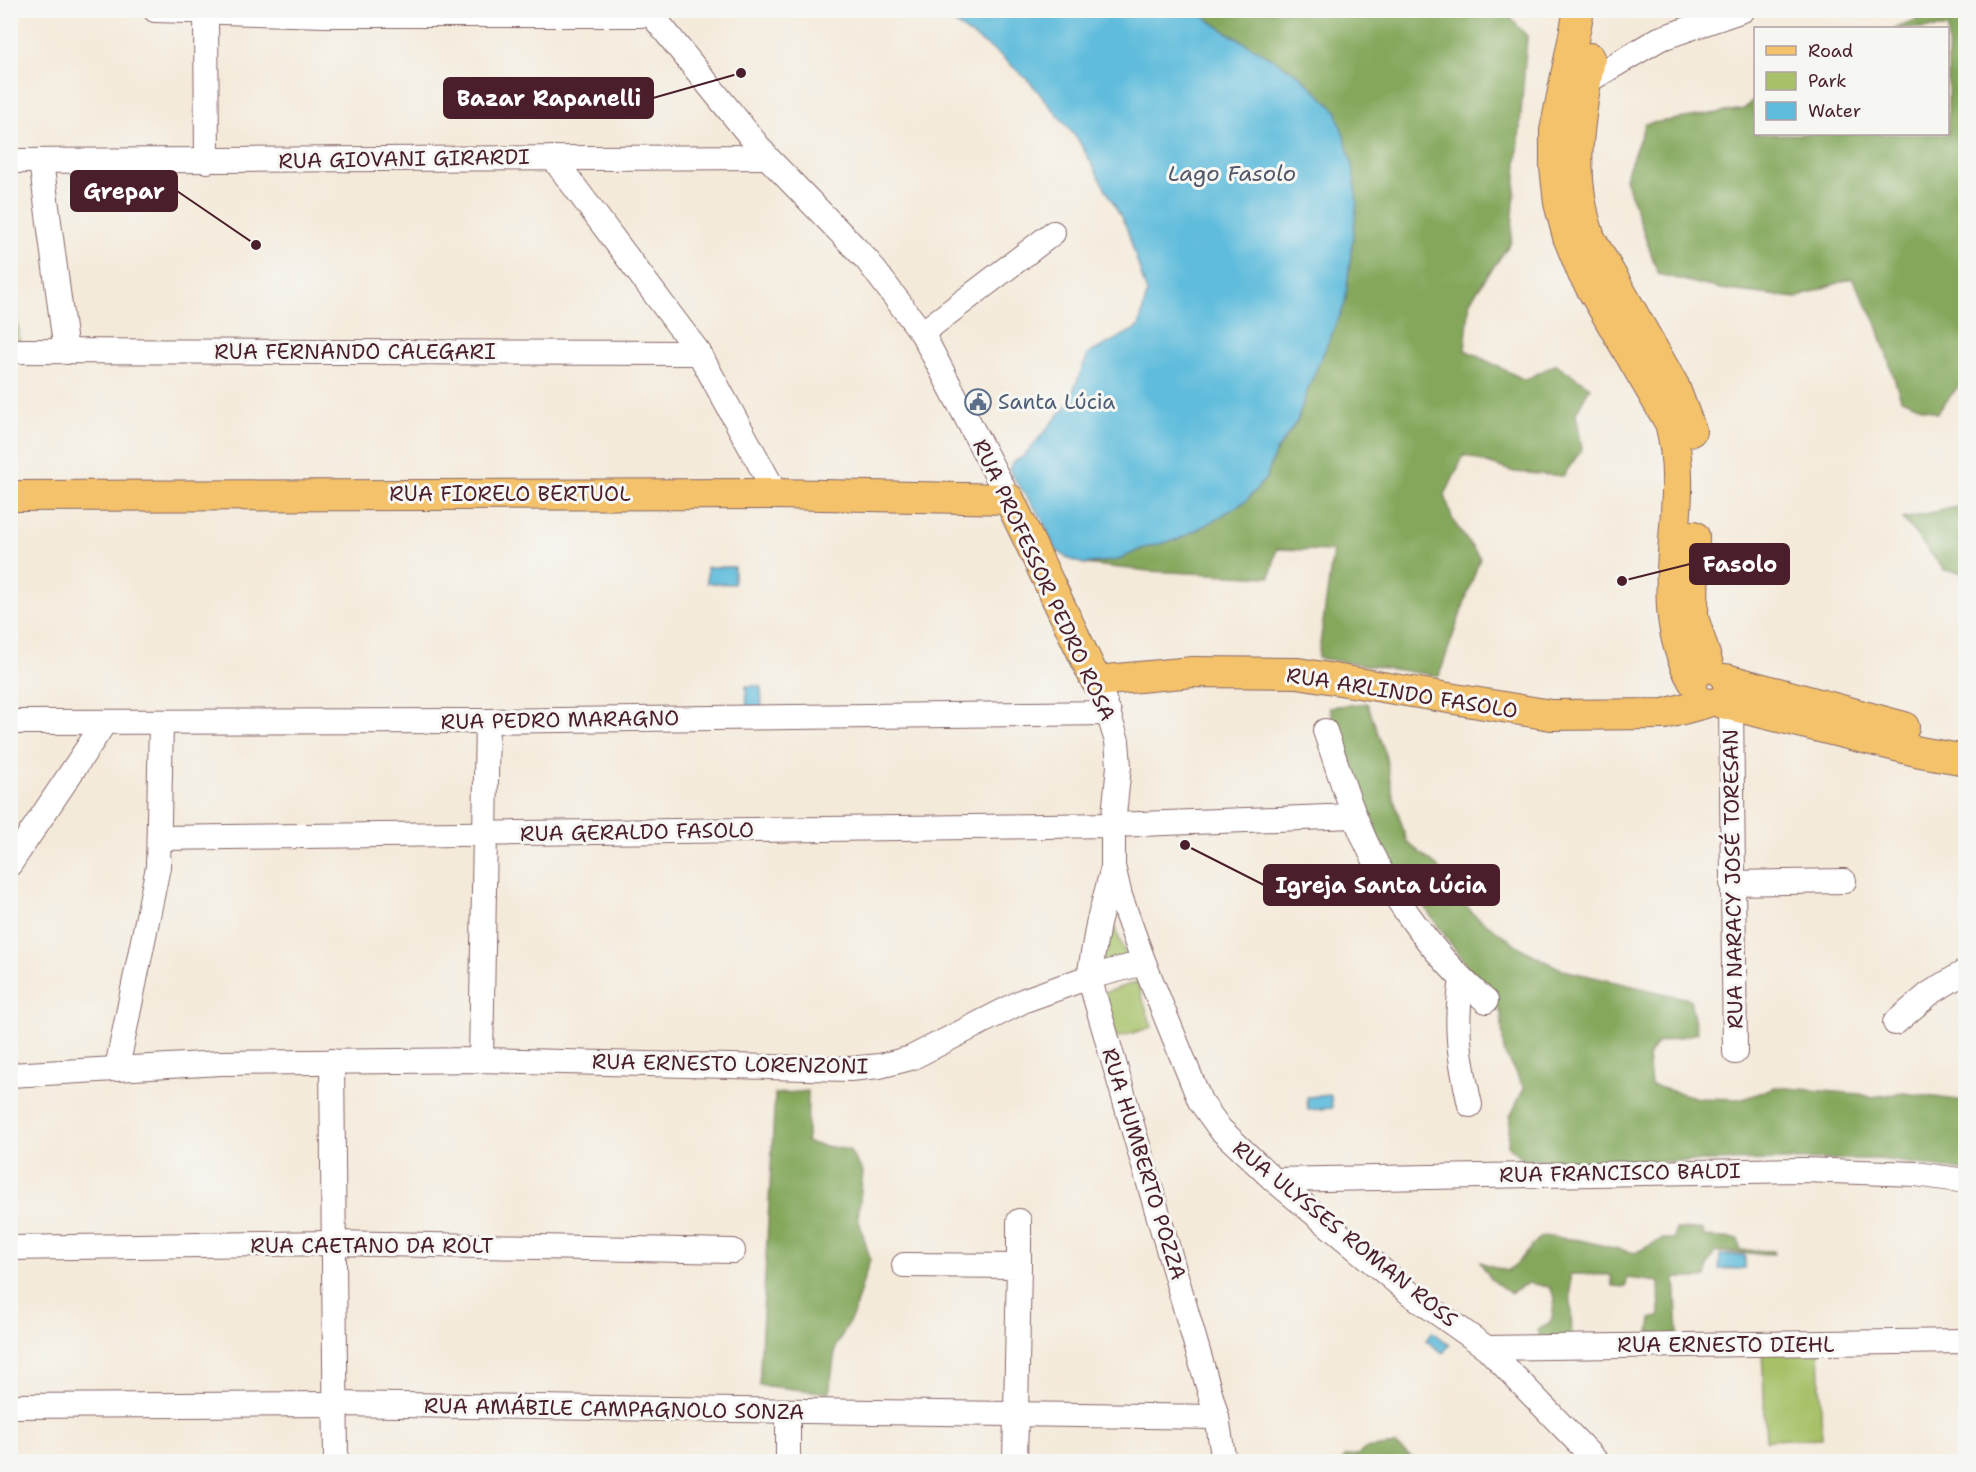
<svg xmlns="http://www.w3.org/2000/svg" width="1976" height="1472" font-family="'Shantell Sans',sans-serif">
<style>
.green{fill:#a6c168;stroke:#78704a;stroke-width:1.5}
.forest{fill:#84a75c;stroke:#676344;stroke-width:1.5}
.water{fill:#5ebcdc;stroke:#546e84;stroke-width:1.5}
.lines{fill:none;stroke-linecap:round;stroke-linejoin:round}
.minor-casing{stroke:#866668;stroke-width:26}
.major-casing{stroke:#866668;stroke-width:32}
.minor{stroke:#fff;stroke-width:24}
.major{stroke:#f3c26a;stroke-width:30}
.labels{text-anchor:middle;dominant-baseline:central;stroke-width:6;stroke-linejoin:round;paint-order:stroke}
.street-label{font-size:21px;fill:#4a1f2b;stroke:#f6f6f2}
.service-label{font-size:21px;fill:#4e5e75;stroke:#f6f6f2;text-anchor:start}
.water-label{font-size:22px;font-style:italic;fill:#515669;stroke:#f6f6f2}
.leader{fill:none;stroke:#4a1f2b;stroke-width:2}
.callout-dot{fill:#4a1f2b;stroke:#f6f6f2;stroke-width:2}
.callout{fill:#4a1f2b;stroke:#4a1f2b;stroke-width:2}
.callout-label{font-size:22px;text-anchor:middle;font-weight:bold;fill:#fff}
</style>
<rect width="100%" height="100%" fill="#f6f6f2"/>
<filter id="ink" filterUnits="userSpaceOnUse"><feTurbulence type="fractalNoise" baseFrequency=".0167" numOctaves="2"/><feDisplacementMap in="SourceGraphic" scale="12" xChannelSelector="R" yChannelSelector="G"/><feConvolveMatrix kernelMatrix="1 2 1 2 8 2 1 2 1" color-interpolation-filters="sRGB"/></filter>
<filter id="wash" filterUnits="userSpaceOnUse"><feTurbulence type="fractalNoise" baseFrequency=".008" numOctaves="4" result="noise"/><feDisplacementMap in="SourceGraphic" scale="24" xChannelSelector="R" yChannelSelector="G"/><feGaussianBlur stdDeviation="1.35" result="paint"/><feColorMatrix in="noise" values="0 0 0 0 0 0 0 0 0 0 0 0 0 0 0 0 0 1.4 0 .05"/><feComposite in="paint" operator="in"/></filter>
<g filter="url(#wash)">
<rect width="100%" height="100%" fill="#f4eada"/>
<g class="green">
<polygon points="11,283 20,340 11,340"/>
<polygon points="1110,916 1128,960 1100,969"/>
<polygon points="1137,982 1152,1027 1116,1038 1103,993"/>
<polygon points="1819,1348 1822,1438 1766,1440 1762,1350"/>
</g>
<g class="forest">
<polygon points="1196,11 1504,11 1527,36 1511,242 1470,301 1465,350 1525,380 1556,364 1590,387 1576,413 1582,449 1563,476 1514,472 1464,455 1445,495 1453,521 1480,558 1439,676 1318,658 1333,551 1277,549 1270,577 1148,571 1084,564 1118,560 1141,549 1179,539 1213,521 1246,501 1266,478 1275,453 1297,422 1309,386 1345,304 1357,202 1228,33"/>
<polygon points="1923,17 1966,23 1965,378 1937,413 1901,399 1876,322 1852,278 1796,298 1720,289 1658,274 1625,178 1645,124 1744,109 1755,98 1756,134 1948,134 1948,28 1894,28"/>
<polygon points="1965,505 1966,505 1965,573 1944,570 1903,519"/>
<polygon points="1367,703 1385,753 1393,796 1407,842 1439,868 1473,914 1524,950 1563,970 1690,999 1697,1033 1657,1043 1648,1056 1651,1085 1698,1098 1743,1099 1775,1087 1860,1094 1870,1097 1904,1093 1958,1100 1965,1102 1965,1171 1880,1159 1620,1162 1523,1160 1508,1145 1510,1117 1524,1088 1504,1053 1501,1013 1386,854 1352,780 1329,707"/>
<polygon points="808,1091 807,1143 849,1150 863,1172 858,1217 870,1259 853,1315 836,1346 829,1393 759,1385 775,1094"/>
<path d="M1676,1229L1703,1230L1704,1237L1738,1239L1740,1250L1774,1251V1254L1715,1252L1708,1264L1706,1278H1675L1678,1335L1659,1337L1649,1332L1651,1319L1660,1316L1659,1282L1627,1278L1626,1287L1612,1286L1611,1275L1570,1274L1572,1342L1543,1343L1537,1330L1551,1323L1555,1298L1550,1287L1528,1283L1510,1293L1491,1279L1480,1262L1507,1271C1524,1261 1527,1248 1542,1236L1580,1240L1635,1253L1662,1239H1674Z"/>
<polygon points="1395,1445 1416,1461 1342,1461 1346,1456 1357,1455 1365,1449"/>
</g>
<g class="water">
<polygon points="937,11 1196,11 1228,33 1298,74 1336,110 1353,167 1357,202 1345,304 1309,386 1297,421 1275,453 1266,478 1246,501 1213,521 1179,539 1141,549 1118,560 1084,564 1071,560 1055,549 1041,517 1009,471 1012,463 1024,456 1068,404 1088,354 1139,327 1147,293 1126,226 1079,141 1031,83 999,54"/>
<polygon points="707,567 734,567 734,584 707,583"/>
<polygon points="746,686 761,686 762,710 747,711"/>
<polygon points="1331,1095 1332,1108 1308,1110 1307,1097"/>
<polygon points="1720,1255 1745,1255 1745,1269 1719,1269"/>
<polygon points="1432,1332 1449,1345 1443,1353 1426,1340"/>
</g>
</g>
<g filter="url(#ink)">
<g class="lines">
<g class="minor-casing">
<g id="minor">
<polyline points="155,10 326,15 651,15"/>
<polyline points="648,10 767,157 867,260 922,333 1009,499"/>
<polyline points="206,13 207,161"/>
<polyline points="1574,86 1586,82 1659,39 1743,10"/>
<polyline points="553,158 699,353 776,494"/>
<polyline points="10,161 767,157"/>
<polyline points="41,161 66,352"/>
<polyline points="922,333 1053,233"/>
<polyline points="10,351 699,353"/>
<polyline points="1103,697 1117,741 1119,766 1113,825 1113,866 1120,896 1144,963 1200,1101 1220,1129 1274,1180 1412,1295 1487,1348 1597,1462"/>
<polyline points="1731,705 1735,1052"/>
<polyline points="10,722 487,721 1109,713"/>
<path d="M1325,731C1335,759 1343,787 1354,814C1380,883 1430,953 1486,1001"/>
<polyline points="161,838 1113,825 1354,816"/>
<polyline points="10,864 105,722"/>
<polyline points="1112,871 1098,924 1089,977 1217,1417 1224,1462"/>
<polyline points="1732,883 1844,881"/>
<path d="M1462,980C1454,1027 1460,1060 1470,1105"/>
<polyline points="1895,1023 1929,994 1966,971"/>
<polyline points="481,1060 487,721"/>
<polyline points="332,1061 336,1462"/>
<polyline points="117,1068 158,867 161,723"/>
<polyline points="10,1075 221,1063 481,1060 850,1069 880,1066 911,1058 1025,1000 1089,977 1144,963"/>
<polyline points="1274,1180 1803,1170 1916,1174 1966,1181"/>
<polyline points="10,1248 333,1243 733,1251"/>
<polyline points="904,1265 1019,1266 1015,1462"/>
<polyline points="1019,1266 1019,1221"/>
<polyline points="1487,1348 1966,1341"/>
<polyline points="10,1406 334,1404 1217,1417"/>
<polyline points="788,1462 788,1411"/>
</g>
</g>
<g class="major-casing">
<g id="major">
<path d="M1579,10L1555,131V167L1559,203L1568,237L1583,274L1670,423C1694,511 1646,597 1693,681"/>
<path d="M1590,58C1579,122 1568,175 1590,238L1674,386L1691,431"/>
<polyline points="10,496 776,494 1009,499 1096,681 1193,672 1298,673 1551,715 1664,714 1705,703"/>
<polyline points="1694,536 1693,617 1709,668"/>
<polyline points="1726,679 1904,727"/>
<polyline points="1718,702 1920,752 1966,760"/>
</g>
</g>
<use href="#minor" class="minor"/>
<use href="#major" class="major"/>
</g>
</g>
<defs>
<g id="civic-ring" transform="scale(1.35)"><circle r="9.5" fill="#f6f6f2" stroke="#5c6f8a" stroke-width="1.5"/><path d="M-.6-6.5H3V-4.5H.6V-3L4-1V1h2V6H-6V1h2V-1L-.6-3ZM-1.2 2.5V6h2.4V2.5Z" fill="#5c6f8a"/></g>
</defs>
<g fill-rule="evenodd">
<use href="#civic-ring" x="978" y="402"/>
</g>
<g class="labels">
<g class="street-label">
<text transform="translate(404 159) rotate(-1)">RUA GIOVANI GIRARDI</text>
<text x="355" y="352">RUA FERNANDO CALEGARI</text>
<text x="510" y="494">RUA FIORELO BERTUOL</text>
<text transform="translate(1044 580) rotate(65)">RUA PROFESSOR PEDRO ROSA</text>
<text transform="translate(1402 693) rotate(9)">RUA ARLINDO FASOLO</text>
<text transform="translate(560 720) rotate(-1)">RUA PEDRO MARAGNO</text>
<text transform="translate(637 832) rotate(-1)">RUA GERALDO FASOLO</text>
<text transform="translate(1733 879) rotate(-91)">RUA NARACY JOSÉ TORESAN</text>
<text transform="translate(730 1064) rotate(1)">RUA ERNESTO LORENZONI</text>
<text transform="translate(1144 1164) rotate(73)">RUA HUMBERTO POZZA</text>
<text transform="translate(1620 1173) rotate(-1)">RUA FRANCISCO BALDI</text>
<text transform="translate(1345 1234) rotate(39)">RUA ULYSSES ROMAN ROSS</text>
<text x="372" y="1246">RUA CAETANO DA ROLT</text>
<text x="1726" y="1345">RUA ERNESTO DIEHL</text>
<text transform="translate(614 1409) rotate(1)">RUA AMÁBILE CAMPAGNOLO SONZA</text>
</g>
<g class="service-label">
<text x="998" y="402">Santa Lúcia</text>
</g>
<g class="water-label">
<text x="1232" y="173">Lago Fasolo</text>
</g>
</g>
<path class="leader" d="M741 73L653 98M256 245L177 191M1622 581L1690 564M1185 845L1264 885"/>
<g class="callout-dot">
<circle cx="741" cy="73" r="6"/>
<circle cx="256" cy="245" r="6"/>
<circle cx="1622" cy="581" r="6"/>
<circle cx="1185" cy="845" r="6"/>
</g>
<g class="callout">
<rect x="444" y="78" width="209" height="40" rx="6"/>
<rect x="71" y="171" width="106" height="40" rx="6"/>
<rect x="1690" y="544" width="99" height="40" rx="6"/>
<rect x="1264" y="865" width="235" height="40" rx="6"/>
</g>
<g class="callout-label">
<text x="549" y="106">Bazar Rapanelli</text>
<text x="124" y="199">Grepar</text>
<text x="1740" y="572">Fasolo</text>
<text x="1381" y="893">Igreja Santa Lúcia</text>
</g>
<rect width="1976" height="1472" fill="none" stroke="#f6f6f2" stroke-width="36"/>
<rect x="1754" y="27" width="195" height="108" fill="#f6f6f2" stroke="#b1a0a2" stroke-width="1.5"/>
<rect x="1766" y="46" width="30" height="9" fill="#f3c26a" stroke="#b1a0a2" stroke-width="1.5"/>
<text x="1808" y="57" font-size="18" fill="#4a1f2b">Road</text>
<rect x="1766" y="72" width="30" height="18" fill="#a6c168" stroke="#b1a0a2" stroke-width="1.5"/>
<text x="1808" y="87" font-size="18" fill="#4a1f2b">Park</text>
<rect x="1766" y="102" width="30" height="18" fill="#5ebcdc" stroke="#b1a0a2" stroke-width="1.5"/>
<text x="1808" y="117" font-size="18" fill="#4a1f2b">Water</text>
</svg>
